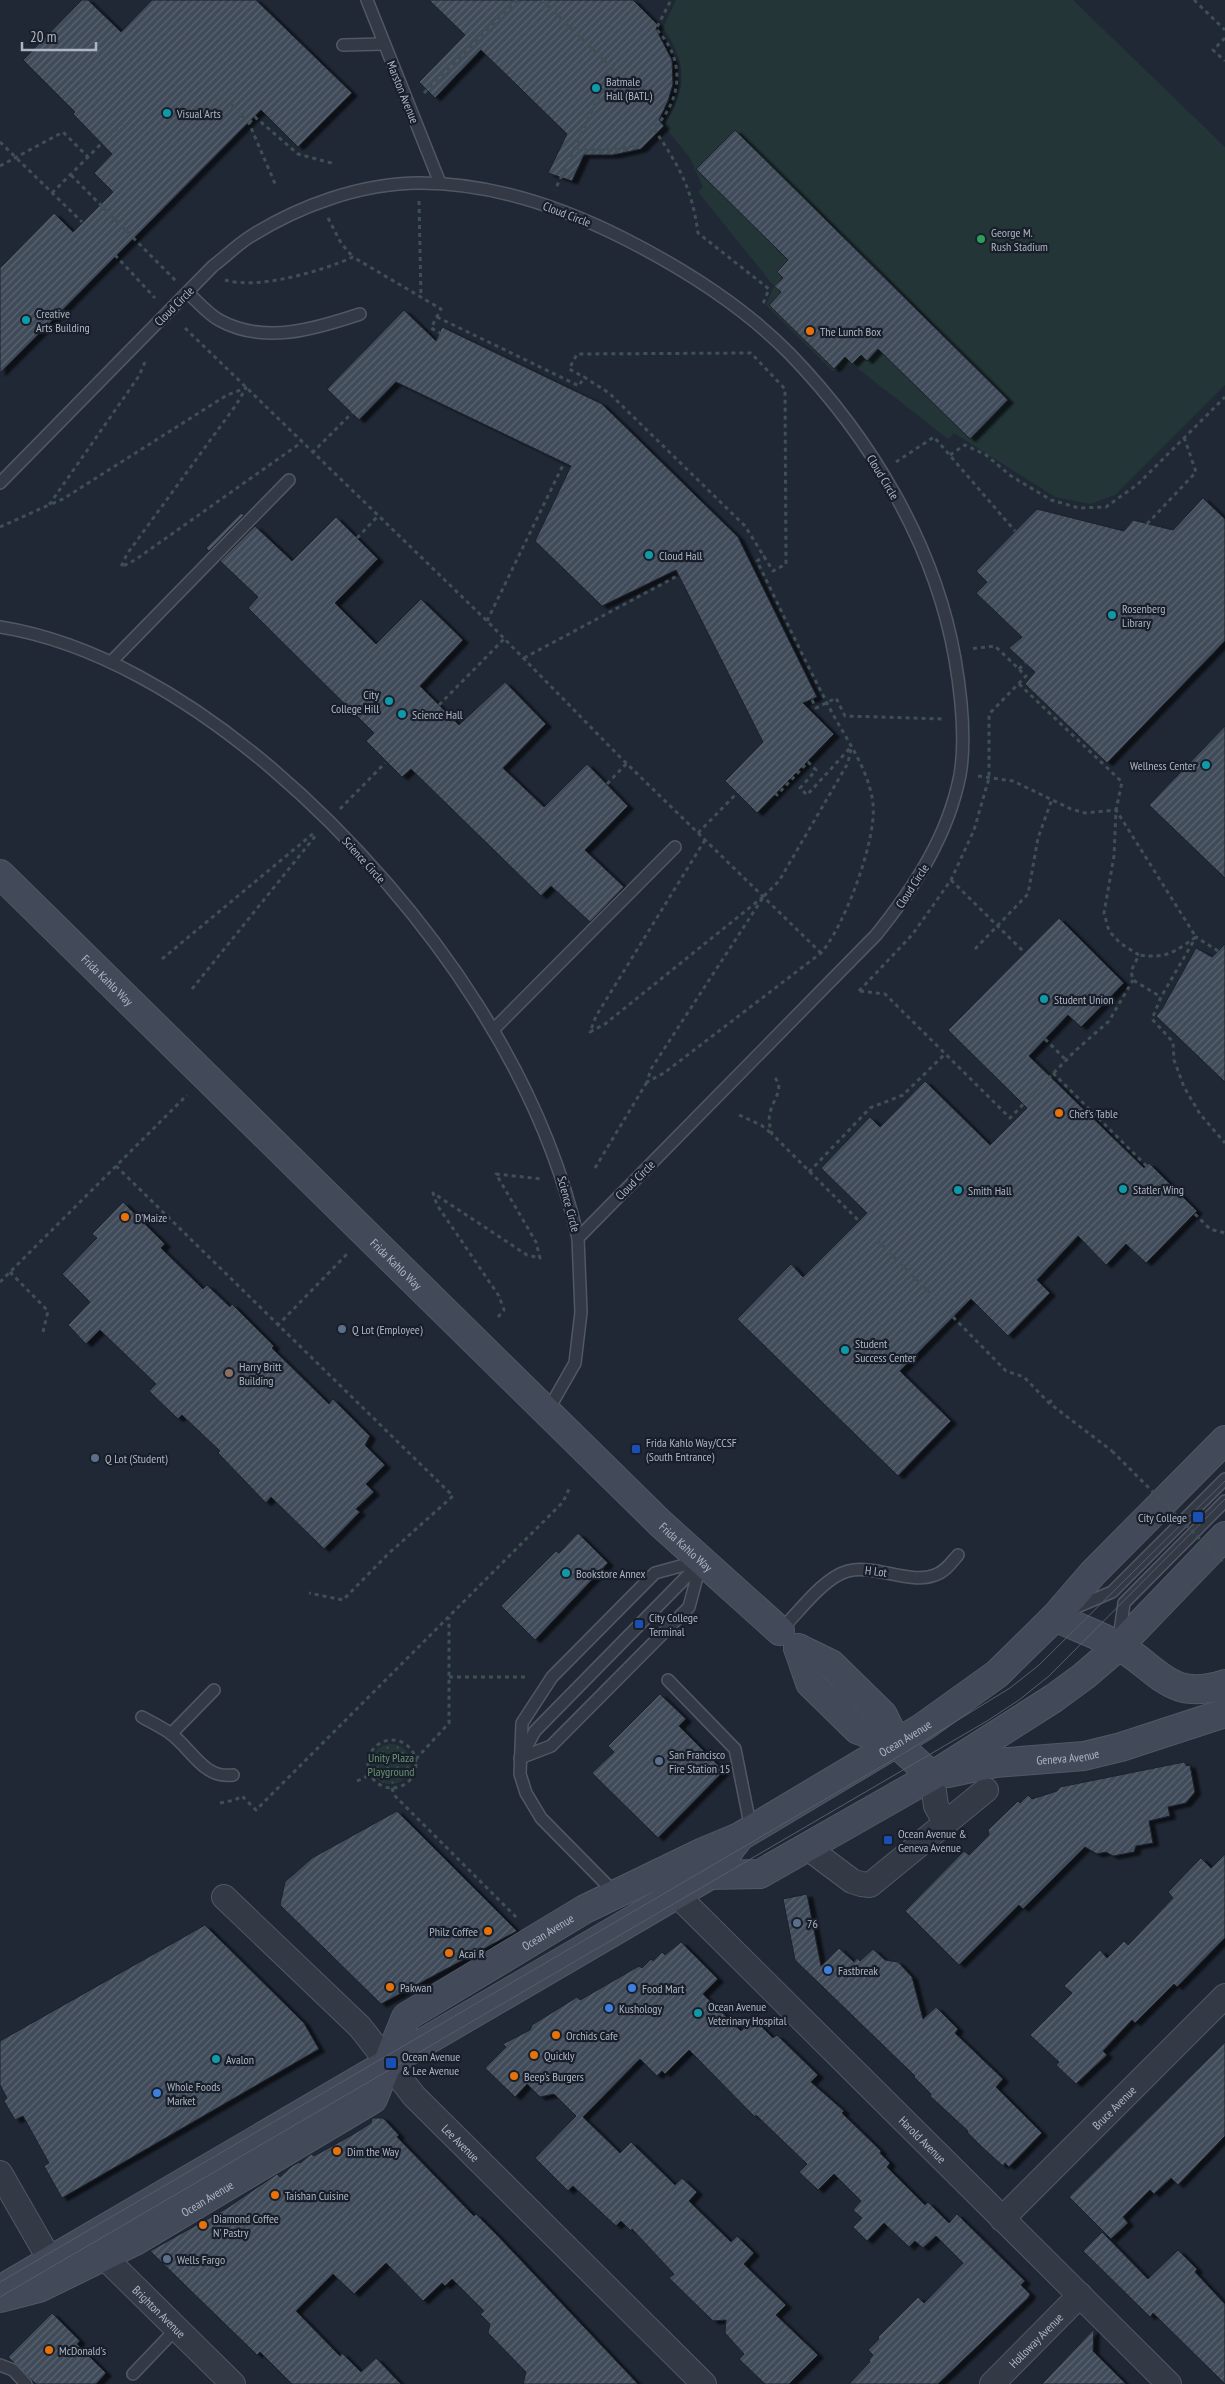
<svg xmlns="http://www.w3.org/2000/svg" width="1225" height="2384" font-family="'PT Sans Narrow',sans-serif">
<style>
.park{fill:url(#park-dots)}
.pitch{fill:#233537}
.building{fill:url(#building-hatch);stroke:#1b212c;filter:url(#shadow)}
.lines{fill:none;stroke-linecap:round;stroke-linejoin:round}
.lane-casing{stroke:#515864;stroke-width:14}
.street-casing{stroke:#515864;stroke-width:26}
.secondary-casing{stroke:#515864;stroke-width:30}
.path{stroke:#3f5054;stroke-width:3;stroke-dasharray:4 4;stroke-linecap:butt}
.lane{stroke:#333a46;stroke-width:11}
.street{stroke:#333a46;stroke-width:24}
.secondary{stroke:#424959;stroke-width:28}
.tram{stroke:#555e6d;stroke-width:1}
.path-bridge{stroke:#3f5054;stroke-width:3;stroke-dasharray:4 4;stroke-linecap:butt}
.culture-dot{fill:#0f9aa8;stroke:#191f2a;stroke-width:2}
.leisure-dot{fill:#2e9e5b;stroke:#191f2a;stroke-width:2}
.food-dot{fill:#e8710a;stroke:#191f2a;stroke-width:2}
.service-dot{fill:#5c6f8a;stroke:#191f2a;stroke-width:2}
.education-dot{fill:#8d6e63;stroke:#191f2a;stroke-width:2}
.transit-dot{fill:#1a4fb4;stroke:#191f2a;stroke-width:2}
.shop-dot{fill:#3f7fe0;stroke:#191f2a;stroke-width:2}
.labels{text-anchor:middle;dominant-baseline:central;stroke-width:4.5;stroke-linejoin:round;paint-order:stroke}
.poi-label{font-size:12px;fill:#adb5c3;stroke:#191f2a;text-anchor:start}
.street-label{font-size:12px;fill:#adb5c3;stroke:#191f2a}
.park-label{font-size:12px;fill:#669272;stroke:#191f2a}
</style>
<defs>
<pattern id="park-dots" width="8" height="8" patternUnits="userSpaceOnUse" patternTransform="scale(1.25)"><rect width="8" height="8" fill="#233537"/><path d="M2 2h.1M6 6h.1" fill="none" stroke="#405052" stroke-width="1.8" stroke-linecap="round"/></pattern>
<pattern id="building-hatch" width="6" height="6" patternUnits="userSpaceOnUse" patternTransform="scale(1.25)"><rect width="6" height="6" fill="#414b5a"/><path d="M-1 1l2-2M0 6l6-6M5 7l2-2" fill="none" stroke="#5a6370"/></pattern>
<filter id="shadow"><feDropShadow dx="5.5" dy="3" stdDeviation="1" flood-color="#0009"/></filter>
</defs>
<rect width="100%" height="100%" fill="#202835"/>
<circle class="park" cx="391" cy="1764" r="20"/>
<path class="pitch" d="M676,0H1073L1225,147V385L1115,495L1090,504L1055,497L954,433L948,439L852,364L833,371L766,305L774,286L698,192L703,187L690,158L664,126C687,90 688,62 663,28Z"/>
<g class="building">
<polygon points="82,0 88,0 121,32 152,0 256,0 352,93 298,147 261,110 0,373 0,268 54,213 73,232 113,192 94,173 112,154 73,114 75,112 23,60"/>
<polygon points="429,0 633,0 658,25 656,29 672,60 673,84 668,101 659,120 664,126 641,149 613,155 584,155 572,181 548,173 567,134 481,50 435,98 419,82 465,35"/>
<polygon points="735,130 1008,400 970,439 878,349 867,361 861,355 852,364 845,357 834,369 769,305 781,292 774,286 783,278 777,272 788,260 696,169"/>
<polygon points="404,310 436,341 442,327 602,404 738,537 817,697 803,703 834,734 757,813 725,781 763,742 676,570 602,606 535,541 571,466 396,382 359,420 327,389"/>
<polygon points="1203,498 1225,519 1225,641 1107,763 1025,684 1035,672 1009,648 1022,637 976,593 987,582 976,571 1037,509 1124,531 1133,520 1173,530"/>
<polygon points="241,513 244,515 209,551 206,548"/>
<polygon points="336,517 378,559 335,603 376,644 421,599 463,640 420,686 459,725 505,682 546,724 503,768 544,807 587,764 628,806 585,850 624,887 590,922 551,886 541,896 411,769 402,777 366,741 374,733 248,608 258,597 220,561 255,526 292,561"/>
<polygon points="1225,726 1225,878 1149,805"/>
<polygon points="1059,918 1124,983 1081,1027 1068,1015 1029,1056 1144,1168 1149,1163 1197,1211 1146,1263 1126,1244 1106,1265 1078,1236 1037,1280 1050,1293 1008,1336 971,1299 900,1371 951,1421 898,1476 737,1319 791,1264 803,1277 867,1213 821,1168 870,1117 880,1127 925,1081 990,1145 1027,1108 948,1030"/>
<polygon points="1225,944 1225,1082 1156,1016 1162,1009 1196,948 1212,957"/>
<polygon points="123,1202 165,1244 161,1248 203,1289 207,1285 230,1307 232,1304 274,1346 272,1348 329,1404 333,1399 370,1436 365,1445 385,1465 366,1484 374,1492 356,1509 360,1512 324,1549 271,1497 266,1503 218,1453 220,1451 182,1415 178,1419 149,1391 156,1384 100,1330 86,1344 68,1325 90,1302 62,1274 97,1238 92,1234"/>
<polygon points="578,1533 608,1563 535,1640 501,1606 556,1551 559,1553"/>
<polygon points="660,1694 686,1719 679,1726 724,1771 658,1838 592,1773 614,1752 608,1746"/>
<polygon points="1184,1762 1187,1766 1190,1765 1195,1792 1186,1803 1168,1807 1170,1816 1149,1821 1153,1843 1136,1846 1134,1852 1113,1856 1106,1852 1097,1854 1085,1847 1023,1909 1019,1905 959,1965 905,1911 964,1851 969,1855 989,1835 988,1830 1018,1801 1020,1803 1028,1795 1032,1799 1057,1791 1060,1787"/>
<polygon points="397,1811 517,1931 381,2004 280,1905 285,1882 312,1858"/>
<polygon points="1225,1854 1225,1938 1177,1987 1174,1984 1135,2023 1132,2020 1103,2051 1107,2055 1076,2084 1056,2065 1059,2062 1030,2035 1072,1993 1064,1986 1100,1950 1107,1958 1124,1941 1128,1945 1173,1898 1168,1892 1201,1858 1211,1868"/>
<polygon points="807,1894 821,1966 839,1948 854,1962 857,1958 860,1961 873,1949 885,1960 898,1962 912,1977 923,2019 936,2007 958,2029 955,2033 1003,2079 996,2087 1042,2133 1009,2167 1005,2163 1003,2166 982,2147 967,2132 968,2131 930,2096 931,2094 914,2077 915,2076 795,1960 783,1899"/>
<polygon points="205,1925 304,2023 319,2049 62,2198 44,2166 49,2163 23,2116 15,2120 4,2101 7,2098 0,2085 0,2041"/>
<polygon points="681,1942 718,1979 703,1994 741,2031 749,2023 753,2027 758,2023 773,2038 777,2035 818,2075 811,2082 844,2111 842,2113 881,2151 880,2153 890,2163 887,2167 925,2205 928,2202 949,2223 957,2214 1025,2281 1021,2285 1030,2294 1028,2298 938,2384 849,2384 870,2362 869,2360 873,2355 868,2350 879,2339 878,2337 918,2297 924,2303 963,2263 936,2236 923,2248 915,2241 909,2247 884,2223 867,2241 853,2227 862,2218 853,2210 861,2201 834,2174 818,2190 799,2172 807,2164 756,2115 755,2117 689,2050 665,2074 662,2071 657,2076 640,2059 583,2117 620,2153 631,2142 675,2185 682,2178 697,2192 689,2201 731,2242 737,2236 754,2253 744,2264 786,2305 776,2315 818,2355 789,2384 765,2384 739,2359 744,2354 725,2333 726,2320 713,2321 669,2278 674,2274 632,2229 631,2231 621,2221 616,2226 573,2186 568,2191 535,2158 576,2116 554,2094 540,2097 527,2084 515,2097 485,2068 506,2047 503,2044 530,2030 532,2025 577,1997 580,2000 639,1966 642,1968 651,1959 653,1961 662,1952 665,1955"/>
<polygon points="1225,2042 1225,2136 1178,2185 1171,2178 1154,2194 1150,2190 1123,2217 1128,2223 1111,2239 1069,2197"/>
<polygon points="372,2118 383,2118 399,2135 397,2137 474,2216 476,2214 497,2235 638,2384 523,2384 526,2372 488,2333 490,2324 480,2314 484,2311 452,2279 445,2286 442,2283 423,2301 386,2263 354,2294 333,2274 296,2311 340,2356 342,2353 361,2372 376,2358 401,2384 292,2384 260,2352 257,2355 150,2251 227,2208 277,2174 280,2177 292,2166 299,2162 300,2163 311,2154 314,2156 352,2135 371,2123"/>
<polygon points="1102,2232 1148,2279 1178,2250 1197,2269 1195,2272 1225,2304 1225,2384 1153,2313 1150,2317 1083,2251"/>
<polygon points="52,2313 80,2341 77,2344 106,2373 96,2384 36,2384 8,2357"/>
<polygon points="1094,2329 1093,2351 1126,2384 1042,2384"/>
</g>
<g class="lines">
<g class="lane-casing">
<g id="lane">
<polyline points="367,0 440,183"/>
<polyline points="343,45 384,44"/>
<path d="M188,293C197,301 208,314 219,320C264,345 315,329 360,314"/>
<path d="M0,483L213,266C225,257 236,246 248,238C298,206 361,183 420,183C491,183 562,207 625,239C684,269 743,306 790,354C870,437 935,544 955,659C961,694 966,740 960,775C948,836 914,888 876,935L578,1238L581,1312L575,1363L547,1412"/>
<path d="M0,627C187,657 379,849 477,1004C523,1076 559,1155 578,1238"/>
<polyline points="111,662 289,480"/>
<polyline points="493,1030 675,847"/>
<polyline points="1072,1609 1112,1592 1225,1479"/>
<path d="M780,1631C798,1613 824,1577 848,1571C875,1564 910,1585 935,1575C945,1572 951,1563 958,1555"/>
<polyline points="1119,1639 1124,1603 1225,1501"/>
<polyline points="668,1680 735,1749 751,1829"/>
<path d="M142,1717C151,1722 161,1727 170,1733C192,1749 203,1779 233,1775"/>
<polyline points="171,1734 214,1690"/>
<polyline points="522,1755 535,1731 701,1562"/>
<polyline points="520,1758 551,1746 689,1607 701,1562"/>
<polyline points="618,1891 607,1885 541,1818 526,1793 520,1774 522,1723 552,1677 655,1573 699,1561"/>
<polyline points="0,2365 13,2370 26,2384"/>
<polyline points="133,2374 177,2328"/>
</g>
</g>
<g class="street-casing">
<g id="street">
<polyline points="932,1776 936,1806 946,1823"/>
<polyline points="808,1848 852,1881 861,1884 870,1885 986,1790"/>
<path id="s1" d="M676,1894L1169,2384"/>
<path id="s2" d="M224,1897L360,2027L414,2096L704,2384"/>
<polyline points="0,2173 50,2260"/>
<path id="s3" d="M1002,2219L1225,1996"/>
<path id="s4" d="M91,2244L233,2384"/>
<path id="s5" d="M992,2384L1080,2295"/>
</g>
</g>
<g class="secondary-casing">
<g id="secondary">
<path id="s6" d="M0,874L660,1523L780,1631"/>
<path d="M1055,1617C1076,1627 1099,1635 1119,1646C1160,1670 1170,1702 1225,1684"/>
<polyline points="798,1648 831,1664 883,1715 897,1744 932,1776"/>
<polyline points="798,1648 810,1683 858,1730 897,1744"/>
<path id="s7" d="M948,1773L995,1763L1084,1756L1121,1747L1225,1713"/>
<polyline points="710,1875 760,1874 932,1776 1054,1698 1084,1676 1119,1646 1225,1536"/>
<polyline points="10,2284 710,1875 738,1839"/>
<path id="s8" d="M0,2298L39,2288L135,2241L373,2099L406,2017L585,1909L703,1852L739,1837L923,1727L997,1674L1055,1617L1093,1573L1225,1440"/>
</g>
</g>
<g class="path">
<polyline points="542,0 612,68 555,190"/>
<polyline points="1194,0 1225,30"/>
<polyline points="1225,38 1213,50 1225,61"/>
<polyline points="424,93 517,0"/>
<polyline points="231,104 249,123 276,186"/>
<polyline points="249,123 255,117 298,154 331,163 333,167"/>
<path d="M654,129C679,166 692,188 698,233L769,289L762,306"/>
<polyline points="0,142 82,222"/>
<path d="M575,148C595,150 618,153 637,144C642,142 647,135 651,131C682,103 687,60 656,29L671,0"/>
<polyline points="0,166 63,132 88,157"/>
<polyline points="71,175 176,281"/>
<polyline points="52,193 122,123"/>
<polyline points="419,201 421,298"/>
<polyline points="328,218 341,243 353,257"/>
<polyline points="115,255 155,298"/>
<path d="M225,280C258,290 322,271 353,257L441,309L431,328L440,333"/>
<polyline points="437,317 579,386 584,377 609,393 745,526 773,571 786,564 785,389 751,353 577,354 569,369 584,377"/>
<polyline points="185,328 487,621 619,756 821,953"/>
<polyline points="145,362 139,376 49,505 63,499 227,395 246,388 236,405 127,554 121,567 135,560 302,442"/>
<polyline points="312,453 352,413"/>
<polyline points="950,455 965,445 986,455 1011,476 1051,500 1079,508 1106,507 1138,484 1225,397"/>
<polyline points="896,462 934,437 1015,531"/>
<polyline points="1147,524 1196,472 1184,437"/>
<polyline points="0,527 49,505"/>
<polyline points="357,538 377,517"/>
<polyline points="487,621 564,463"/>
<polyline points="524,658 679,575"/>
<polyline points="1019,669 1025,663"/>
<polyline points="1019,684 1122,782 1116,810 1114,856 1104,913 1109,931 1120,943 1139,955 1131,971 1133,980 1161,997"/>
<polyline points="812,700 816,708 836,698 845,716 944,719"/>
<polyline points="439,705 504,639"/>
<path d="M978,776L1013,781L1071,809L1085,813L1116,810L1196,937C1174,952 1167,959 1139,955"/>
<polyline points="607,784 627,763"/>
<polyline points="775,793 777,795 808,762 816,770 800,788 807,795 850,748"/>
<polyline points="340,809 385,763"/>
<polyline points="698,833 737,793"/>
<path d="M705,840L596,1016L590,1032L605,1024L764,896L651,1069L647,1082L664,1073L821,953C844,927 877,840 873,804C869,767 842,734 826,701C802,655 780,608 757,561L765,556"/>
<polyline points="764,896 779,881 848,763 851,748"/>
<polyline points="975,949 1028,894 1038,838 1052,799"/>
<polyline points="1218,951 1196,937 1161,997 1152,1019 1173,1042 1174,1060 1184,1087 1200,1114 1225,1143"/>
<polyline points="162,959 315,832"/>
<polyline points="192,989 317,834"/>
<polyline points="859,991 912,935 951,880 974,830 989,778 989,714 1026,676 995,646 969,649"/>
<polyline points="860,991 885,994 1010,1118 1075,1051 1109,1021 1133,980"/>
<polyline points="1045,1039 1066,1060"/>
<polyline points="1053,1073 1210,1229 1225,1233"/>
<path d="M775,1078C785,1089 772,1101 770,1113C768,1120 770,1127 772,1134L859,1221"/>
<polyline points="739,1115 761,1125 772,1134"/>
<polyline points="116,1166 453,1496 388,1554 343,1600 309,1593"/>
<polyline points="595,1168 647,1082"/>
<polyline points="809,1172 870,1108 903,1095 946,1053"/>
<polyline points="877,1240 935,1298"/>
<polyline points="10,1272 48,1311 43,1332"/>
<polyline points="0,1282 187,1095"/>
<polyline points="498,1317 504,1310 499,1296 437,1205 433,1193 527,1255 540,1258 536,1242 496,1174 542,1179"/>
<polyline points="953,1317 1006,1371 1024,1377 1049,1403 1112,1451"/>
<polyline points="277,1326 348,1253"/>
<polyline points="1049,1403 1054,1398"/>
<polyline points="449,1677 526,1677"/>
<circle cx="392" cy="1764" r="24"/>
<polyline points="416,1759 449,1723 449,1618"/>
<polyline points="357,1781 370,1775"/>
<polyline points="392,1788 394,1795 519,1920"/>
<polyline points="220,1803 235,1800 242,1796 256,1810 563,1502 569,1489"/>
</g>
<use href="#lane" class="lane"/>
<use href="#street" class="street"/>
<use href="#secondary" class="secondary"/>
<g class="tram">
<polyline points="0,2282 906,1752 1010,1688 1039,1665 1225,1481"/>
<polyline points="0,2297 987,1721 1019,1700 1049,1676 1225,1499"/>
</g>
<g class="path-bridge">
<polyline points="951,880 1025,953"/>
<polyline points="1112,1451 1225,1564"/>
</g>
</g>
<g class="culture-dot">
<circle cx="596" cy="88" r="5"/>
<circle cx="167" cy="113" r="5"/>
<circle cx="26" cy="320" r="5"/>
<circle cx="649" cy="555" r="5"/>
<circle cx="1112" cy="615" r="5"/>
<circle cx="389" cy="701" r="5"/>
<circle cx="402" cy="714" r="5"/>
<circle cx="1206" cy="765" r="5"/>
<circle cx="1044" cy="999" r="5"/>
<circle cx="1123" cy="1189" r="5"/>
<circle cx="958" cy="1190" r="5"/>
<circle cx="845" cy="1350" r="5"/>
<circle cx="566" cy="1573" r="5"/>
<circle cx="698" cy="2013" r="5"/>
<circle cx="216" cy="2059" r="5"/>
</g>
<circle class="leisure-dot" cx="981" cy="239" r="5"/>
<g class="food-dot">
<circle cx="810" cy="331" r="5"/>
<circle cx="1059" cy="1113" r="5"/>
<circle cx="125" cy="1217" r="5"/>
<circle cx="488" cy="1931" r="5"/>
<circle cx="449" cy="1953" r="5"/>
<circle cx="390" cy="1987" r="5"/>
<circle cx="556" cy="2035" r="5"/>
<circle cx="534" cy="2055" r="5"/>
<circle cx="514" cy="2076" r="5"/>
<circle cx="337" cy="2151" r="5"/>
<circle cx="275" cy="2195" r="5"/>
<circle cx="203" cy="2225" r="5"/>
<circle cx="49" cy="2350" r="5"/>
</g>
<g class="service-dot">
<circle cx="342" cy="1329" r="5"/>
<circle cx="95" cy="1458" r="5"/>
<circle cx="659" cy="1761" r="5"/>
<circle cx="797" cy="1923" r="5"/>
<circle cx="167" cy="2259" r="5"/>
</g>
<circle class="education-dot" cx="229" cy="1373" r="5"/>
<g class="transit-dot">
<rect x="631" y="1444" width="10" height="10" rx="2.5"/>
<rect x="1192" y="1511" width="12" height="12" rx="2.5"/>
<rect x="634" y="1619" width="10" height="10" rx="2.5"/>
<rect x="883" y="1835" width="10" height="10" rx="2.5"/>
<rect x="385" y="2057" width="12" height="12" rx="2.5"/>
</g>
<g class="shop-dot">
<circle cx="828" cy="1970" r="5"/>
<circle cx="632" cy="1988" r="5"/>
<circle cx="609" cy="2008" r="5"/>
<circle cx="157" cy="2093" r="5"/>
</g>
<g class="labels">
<g class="poi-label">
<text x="606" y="81">Batmale<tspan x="606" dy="14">Hall (BATL)</tspan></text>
<text x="177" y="113">Visual Arts</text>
<text x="991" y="232">George M.<tspan x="991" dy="14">Rush Stadium</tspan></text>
<text x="36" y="313">Creative<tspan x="36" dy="14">Arts Building</tspan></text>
<text x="820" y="331">The Lunch Box</text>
<text x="659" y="555">Cloud Hall</text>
<text x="1122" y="608">Rosenberg<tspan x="1122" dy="14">Library</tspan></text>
<text x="379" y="694" text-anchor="end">City<tspan x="379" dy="14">College Hill</tspan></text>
<text x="412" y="714">Science Hall</text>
<text x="1196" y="765" text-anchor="end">Wellness Center</text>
<text x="1054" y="999">Student Union</text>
<text x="1069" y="1113">Chef's Table</text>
<text x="1133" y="1189">Statler Wing</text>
<text x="968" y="1190">Smith Hall</text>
<text x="135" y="1217">D'Maize</text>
<text x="352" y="1329">Q Lot (Employee)</text>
<text x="855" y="1343">Student<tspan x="855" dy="14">Success Center</tspan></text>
<text x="239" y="1366">Harry Britt<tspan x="239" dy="14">Building</tspan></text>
<text x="646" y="1442">Frida Kahlo Way/CCSF<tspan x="646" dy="14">(South Entrance)</tspan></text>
<text x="105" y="1458">Q Lot (Student)</text>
<text x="1187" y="1517" text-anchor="end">City College</text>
<text x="576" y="1573">Bookstore Annex</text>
<text x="649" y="1617">City College<tspan x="649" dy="14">Terminal</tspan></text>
<text x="669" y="1754">San Francisco<tspan x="669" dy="14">Fire Station 15</tspan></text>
<text x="898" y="1833">Ocean Avenue &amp;<tspan x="898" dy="14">Geneva Avenue</tspan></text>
<text x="807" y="1923">76</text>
<text x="478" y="1931" text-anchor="end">Philz Coffee</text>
<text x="459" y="1953">Acai R</text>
<text x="838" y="1970">Fastbreak</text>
<text x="400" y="1987">Pakwan</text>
<text x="642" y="1988">Food Mart</text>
<text x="708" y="2006">Ocean Avenue<tspan x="708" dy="14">Veterinary Hospital</tspan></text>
<text x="619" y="2008">Kushology</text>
<text x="566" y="2035">Orchids Cafe</text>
<text x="544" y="2055">Quickly</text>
<text x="402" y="2056">Ocean Avenue<tspan x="402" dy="14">&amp; Lee Avenue</tspan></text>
<text x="226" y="2059">Avalon</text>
<text x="524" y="2076">Beep's Burgers</text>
<text x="167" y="2086">Whole Foods<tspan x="167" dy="14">Market</tspan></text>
<text x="347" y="2151">Dim the Way</text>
<text x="285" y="2195">Taishan Cuisine</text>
<text x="213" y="2218">Diamond Coffee<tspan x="213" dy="14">N' Pastry</tspan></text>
<text x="177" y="2259">Wells Fargo</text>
<text x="59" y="2350">McDonald's</text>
</g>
<g class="street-label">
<text transform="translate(403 92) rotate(68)">Marston Avenue</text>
<text transform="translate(567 214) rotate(21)">Cloud Circle</text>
<text transform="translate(174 306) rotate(-45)">Cloud Circle</text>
<text transform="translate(883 477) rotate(59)">Cloud Circle</text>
<text transform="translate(364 860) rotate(48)">Science Circle</text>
<text transform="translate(912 886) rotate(-57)">Cloud Circle</text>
<text stroke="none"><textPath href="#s6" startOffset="151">Frida Kahlo Way</textPath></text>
<text transform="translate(635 1180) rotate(-45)">Cloud Circle</text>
<text transform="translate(569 1204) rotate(75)">Science Circle</text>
<text stroke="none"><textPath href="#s6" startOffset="556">Frida Kahlo Way</textPath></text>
<text stroke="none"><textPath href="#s6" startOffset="961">Frida Kahlo Way</textPath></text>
<text transform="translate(876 1571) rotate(7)">H Lot</text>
<text stroke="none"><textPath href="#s8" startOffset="1085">Ocean Avenue</textPath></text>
<text stroke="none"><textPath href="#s7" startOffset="121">Geneva Avenue</textPath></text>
<text stroke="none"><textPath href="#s8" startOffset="678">Ocean Avenue</textPath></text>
<text stroke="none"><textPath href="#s3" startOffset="158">Bruce Avenue</textPath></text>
<text stroke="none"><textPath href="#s1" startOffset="348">Harold Avenue</textPath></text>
<text stroke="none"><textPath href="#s2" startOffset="342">Lee Avenue</textPath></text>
<text stroke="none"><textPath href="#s8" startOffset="231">Ocean Avenue</textPath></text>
<text stroke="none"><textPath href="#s4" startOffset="96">Brighton Avenue</textPath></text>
<text stroke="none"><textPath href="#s5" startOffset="62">Holloway Avenue</textPath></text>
</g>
<g class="park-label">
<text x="391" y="1757">Unity Plaza<tspan x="391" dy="14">Playground</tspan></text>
</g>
</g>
<path d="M22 42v8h74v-8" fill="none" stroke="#adb5c3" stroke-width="2.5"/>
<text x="30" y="42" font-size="15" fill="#adb5c3" stroke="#191f2a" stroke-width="4" paint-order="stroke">20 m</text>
</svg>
